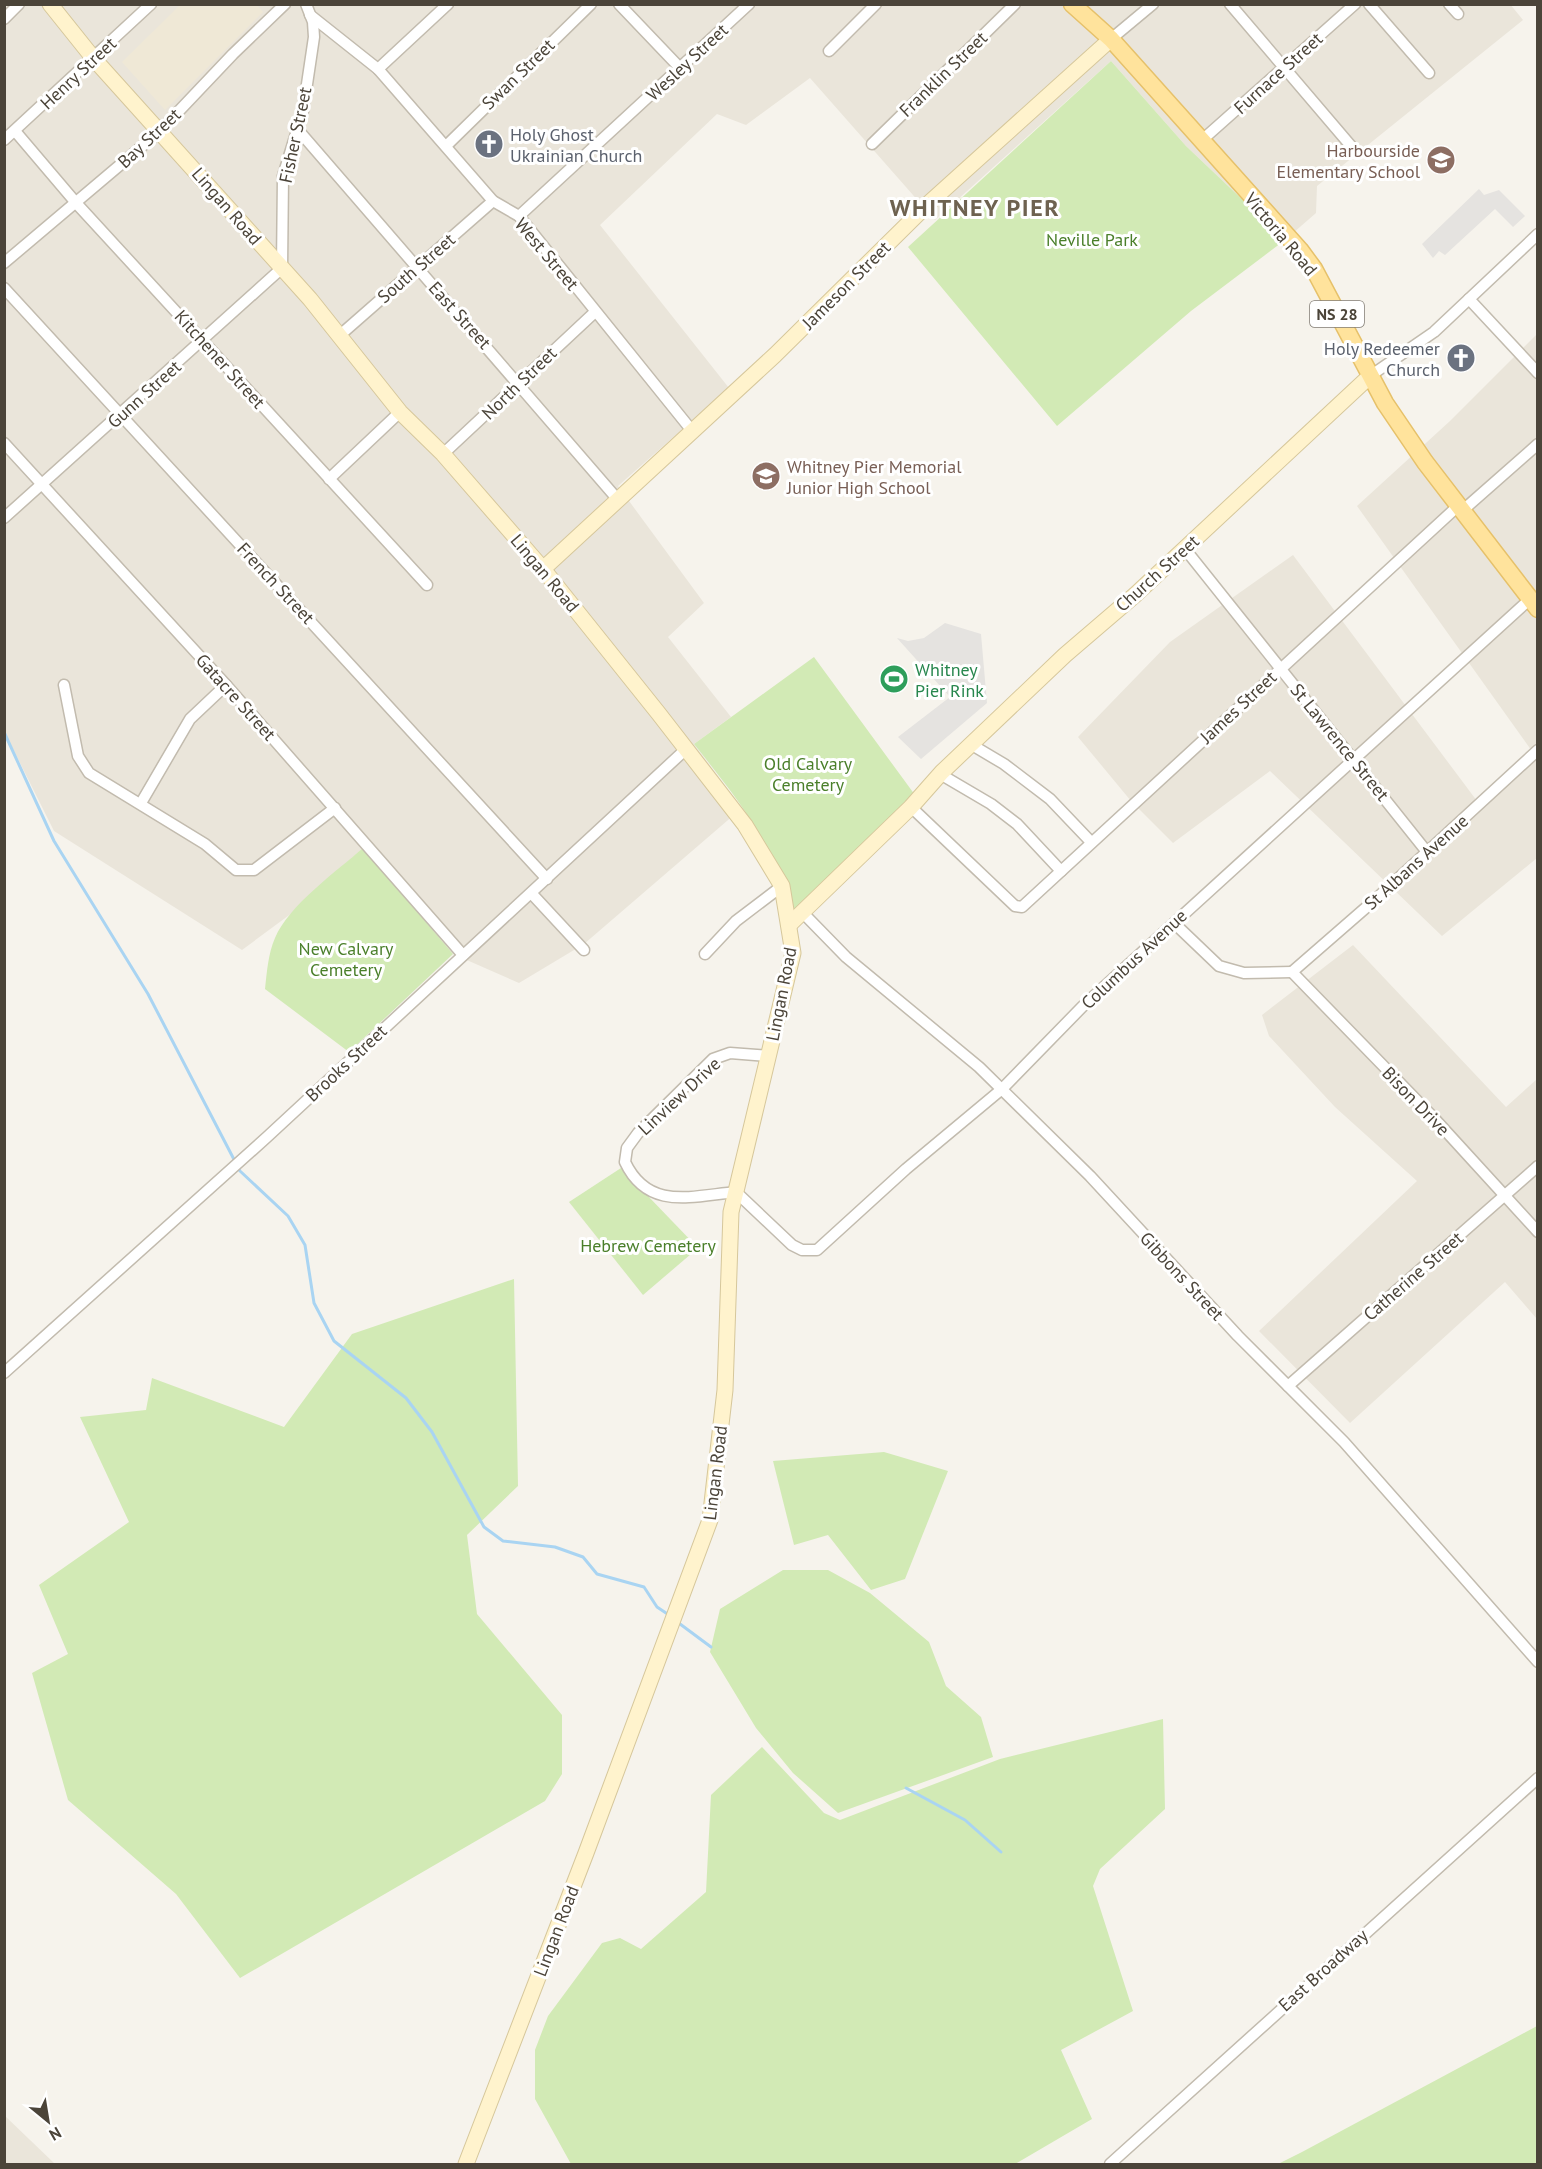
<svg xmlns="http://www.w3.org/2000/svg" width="1542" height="2169" font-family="'PT Sans',sans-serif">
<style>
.residential{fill:#eae5da}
.education{fill:#efe8d6}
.green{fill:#d2eab5}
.parking{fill:#e5e3e0}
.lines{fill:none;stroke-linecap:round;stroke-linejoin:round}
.stream{stroke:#a9d4f2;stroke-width:3}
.street-casing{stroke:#c2bbae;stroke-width:13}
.secondary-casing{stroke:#d6c79b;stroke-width:17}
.primary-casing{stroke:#e6c16a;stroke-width:19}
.street{stroke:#fff;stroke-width:10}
.secondary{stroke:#fff3cd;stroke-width:15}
.primary{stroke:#ffe39c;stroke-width:16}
.labels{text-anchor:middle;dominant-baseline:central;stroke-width:6;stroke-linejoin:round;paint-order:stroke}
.shield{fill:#fff;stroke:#817c74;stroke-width:1.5}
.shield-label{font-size:16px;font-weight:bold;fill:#4b4439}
.street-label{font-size:18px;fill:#4b4439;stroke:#fff}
.worship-label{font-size:18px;fill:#5b616d;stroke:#fff;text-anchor:start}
.education-label{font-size:18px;fill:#785e54;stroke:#fff;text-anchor:end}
.park-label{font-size:18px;fill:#4a7f2a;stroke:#fff}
.leisure-label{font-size:18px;fill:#27864d;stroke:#fff;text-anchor:start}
.district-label{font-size:24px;font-weight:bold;letter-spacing:1.5px;fill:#6e6250;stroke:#fff}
</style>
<rect width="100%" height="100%" fill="#f6f3ec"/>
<g class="residential">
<polygon points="1510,4 1523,20 1317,186 1316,213 1285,240 1186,146 1111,61 935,220 810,78 746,125 717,114 600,225 729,388 618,486 704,603 668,637 731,717 694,744 742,808 584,944 519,983 453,954 363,848 292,913 242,950 54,831 5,733 5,5"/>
<polygon points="1537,334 1537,858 1442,936 1270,771 1173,843 1131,801 1078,737 1170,642 1293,555 1480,805 1534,754 1357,506 1450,421"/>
<polygon points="1353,945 1506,1107 1537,1079 1537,1319 1505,1282 1350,1423 1259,1331 1417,1181 1335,1107 1269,1036 1262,1015"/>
<polygon points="4,2116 5,2116 55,2164 5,2164"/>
</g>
<polygon class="education" points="180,5 257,5 263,12 165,110 122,62"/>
<g class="green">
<polygon points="1111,61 1186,146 1285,240 1191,311 1057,426 908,247"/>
<path d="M814,657L915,795L789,915C776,844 738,800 694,744Z"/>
<path d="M363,848L453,954L349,1052L265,989C267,972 268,954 275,938C289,905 336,872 363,848Z"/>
<polygon points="621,1168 698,1248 643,1295 569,1202"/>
<polygon points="514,1279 518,1486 467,1535 477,1614 562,1715 562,1774 545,1801 240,1978 176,1894 68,1800 32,1673 68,1654 39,1585 129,1522 80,1417 146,1410 152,1378 284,1427 352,1334"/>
<polygon points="884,1452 948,1471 905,1579 871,1590 828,1535 794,1545 773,1461"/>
<polygon points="783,1570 828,1570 870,1593 929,1642 946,1686 981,1717 993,1757 838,1813 793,1773 756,1728 710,1652 720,1609"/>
<polygon points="1163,1719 1165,1809 1100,1869 1093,1886 1133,2011 1061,2050 1092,2119 1015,2164 571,2164 535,2099 535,2050 548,2016 602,1943 620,1938 641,1949 706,1892 711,1795 762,1747 824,1813 840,1820 1000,1759"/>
<polygon points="1537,2026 1537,2164 1278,2164 1302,2152"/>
</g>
<g class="parking">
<polygon points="1479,189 1484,195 1499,190 1525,216 1513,227 1495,209 1445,255 1439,251 1433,258 1422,244"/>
<polygon points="945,623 981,634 987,703 921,759 898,737 950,697 897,638 908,641 924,638"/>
</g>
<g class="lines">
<g class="stream">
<polyline points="4,732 54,841 148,994 240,1171 288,1216 305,1245 314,1303 334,1341 406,1398 432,1432 484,1527 503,1541 555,1547 583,1557 597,1574 644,1587 657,1607 669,1615"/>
<polyline points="676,1621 711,1647"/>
<polyline points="906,1788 965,1820 1001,1852"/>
</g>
<g class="street-casing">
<g id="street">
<polyline points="619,4 681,69"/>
<polyline points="1230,4 1351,146"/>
<polyline points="1369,4 1429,73"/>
<polyline points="1449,4 1458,14"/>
<polyline points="310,15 378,69 493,201 519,216 693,432"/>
<polyline points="4,19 19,4"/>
<polyline points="1111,39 1153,4"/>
<polyline points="829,51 876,4"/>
<polyline points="378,69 448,4"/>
<polyline points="15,131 77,204 427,585"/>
<polyline points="299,131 619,501"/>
<polyline points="4,140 151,4"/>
<polyline points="1201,141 1355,4"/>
<polyline points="872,144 1015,4"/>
<polyline points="447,145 591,4"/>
<polyline points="519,216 749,4"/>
<polyline points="4,263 159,132 233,54 285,4"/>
<polyline points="4,288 547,879"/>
<polyline points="1469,299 1538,373"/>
<polyline points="339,336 493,201"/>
<polyline points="1370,376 1434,332 1538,234"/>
<polyline points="4,443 226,685 463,955"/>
<polyline points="443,454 595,312"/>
<polyline points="329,479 400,412"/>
<polyline points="1462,511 1538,444"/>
<polyline points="4,518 282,268 283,176 303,111 314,37 313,22 306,4"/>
<polyline points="1185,549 1427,852"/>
<polyline points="64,685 78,756 89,773 205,844 236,870 254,870 335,808"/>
<polyline points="972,745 1004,764 1050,799 1091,842"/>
<polyline points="940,774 991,804 1017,824 1061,871"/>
<polyline points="141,803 190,719 226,685"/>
<polyline points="911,807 1015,906 1022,907 1458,506"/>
<polyline points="532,894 584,950"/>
<polyline points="804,914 846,957 979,1067 1090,1176 1238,1336 1344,1442 1538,1662"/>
<polyline points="1174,923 1219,966 1244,973 1292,972"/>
<polyline points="705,954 736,921 782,886"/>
<polyline points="1292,972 1432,1116 1538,1232"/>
<polyline points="1292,972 1377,898 1538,750"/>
<path d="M769,1056L730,1053L713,1059L638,1133L627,1148L625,1162C648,1211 692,1196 736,1192L792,1245L802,1250H817L906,1169L1002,1089L1083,1006L1530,599"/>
<polyline points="4,1373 267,1137 685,750"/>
<polyline points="1288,1386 1538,1166"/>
<polyline points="1110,2164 1538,1778"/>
</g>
</g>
<g class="secondary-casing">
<g id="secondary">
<polyline points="50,4 94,59 310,299 400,412 443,454 543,569 659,714 745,825 782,886 793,953 731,1212 725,1390 710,1520 586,1853 466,2164"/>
<polyline points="543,569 775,355 929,203 1111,39"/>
<polyline points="789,925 911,807 942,772 1065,655 1135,595 1370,376"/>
</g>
</g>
<g class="primary-casing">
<polyline id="primary" points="1072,4 1111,39 1300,250 1314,269 1385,403 1425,462 1538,609"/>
</g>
<use href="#street" class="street"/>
<use href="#secondary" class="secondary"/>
<use href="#primary" class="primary"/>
</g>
<defs>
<g id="church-disc" transform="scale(1.5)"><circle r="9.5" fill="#6b7280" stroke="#fff"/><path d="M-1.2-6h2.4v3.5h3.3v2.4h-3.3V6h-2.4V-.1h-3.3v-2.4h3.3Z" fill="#fff"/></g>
<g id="school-disc" transform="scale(1.5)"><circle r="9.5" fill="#8d6e63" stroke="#fff"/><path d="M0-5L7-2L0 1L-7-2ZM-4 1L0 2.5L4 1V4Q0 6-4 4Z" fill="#fff"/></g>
<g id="stadium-disc" transform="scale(1.5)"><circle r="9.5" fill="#2e9e5b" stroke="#fff"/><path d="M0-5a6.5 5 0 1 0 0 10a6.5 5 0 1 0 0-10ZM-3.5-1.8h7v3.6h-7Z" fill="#fff"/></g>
</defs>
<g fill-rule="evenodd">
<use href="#church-disc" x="489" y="144"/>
<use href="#school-disc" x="1441" y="160"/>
<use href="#church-disc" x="1461" y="358"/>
<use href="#school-disc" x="766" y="476"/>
<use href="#stadium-disc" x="894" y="679"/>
</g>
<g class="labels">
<rect class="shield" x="1310" y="301" width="54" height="26" rx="4.5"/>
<g class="shield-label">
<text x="1337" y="314">NS 28</text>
</g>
<g class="street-label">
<text transform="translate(687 62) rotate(-43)">Wesley Street</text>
<text transform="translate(78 73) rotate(-43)">Henry Street</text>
<text transform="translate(1278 73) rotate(-42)">Furnace Street</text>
<text transform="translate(518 74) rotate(-44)">Swan Street</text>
<text transform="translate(943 74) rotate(-44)">Franklin Street</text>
<text transform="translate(295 135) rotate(-78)">Fisher Street</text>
<text transform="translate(149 138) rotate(-43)">Bay Street</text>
<text transform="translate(227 206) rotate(49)">Lingan Road</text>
<text transform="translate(1281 234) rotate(50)">Victoria Road</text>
<text transform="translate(547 254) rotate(50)">West Street</text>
<text transform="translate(416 268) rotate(-41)">South Street</text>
<text transform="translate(846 285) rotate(-45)">Jameson Street</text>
<text transform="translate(460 315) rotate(48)">East Street</text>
<text transform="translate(220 359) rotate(48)">Kitchener Street</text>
<text transform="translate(519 383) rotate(-44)">North Street</text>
<text transform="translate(144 394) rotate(-42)">Gunn Street</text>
<text transform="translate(545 573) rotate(50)">Lingan Road</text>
<text transform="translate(1157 573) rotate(-42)">Church Street</text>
<text transform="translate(276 583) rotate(47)">French Street</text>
<text transform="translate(236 697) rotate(48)">Gatacre Street</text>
<text transform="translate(1238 707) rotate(-43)">James Street</text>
<text transform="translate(1340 742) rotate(51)">St Lawrence Street</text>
<text transform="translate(1416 862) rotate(-42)">St Albans Avenue</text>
<text transform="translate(1134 959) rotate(-43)">Columbus Avenue</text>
<text transform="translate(781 994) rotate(-79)">Lingan Road</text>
<text transform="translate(346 1063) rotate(-43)">Brooks Street</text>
<text transform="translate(679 1096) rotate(-43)">Linview Drive</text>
<text transform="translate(1416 1101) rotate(46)">Bison Drive</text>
<text transform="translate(1182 1276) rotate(47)">Gibbons Street</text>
<text transform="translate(1413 1276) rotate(-41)">Catherine Street</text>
<text transform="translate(715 1473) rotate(-83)">Lingan Road</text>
<text transform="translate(556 1931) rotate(-69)">Lingan Road</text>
<text transform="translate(1323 1970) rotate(-42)">East Broadway</text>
</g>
<g class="worship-label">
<text x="510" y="134">Holy Ghost<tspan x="510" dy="21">Ukrainian Church</tspan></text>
<text x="1440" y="348" text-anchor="end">Holy Redeemer<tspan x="1440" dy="21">Church</tspan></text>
</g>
<g class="education-label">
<text x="1420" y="150">Harbourside<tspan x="1420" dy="21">Elementary School</tspan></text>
<text x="787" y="466" text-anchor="start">Whitney Pier Memorial<tspan x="787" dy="21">Junior High School</tspan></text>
</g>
<g class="park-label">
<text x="1092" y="239">Neville Park</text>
<text x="808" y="763">Old Calvary<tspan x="808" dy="21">Cemetery</tspan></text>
<text x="346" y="948">New Calvary<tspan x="346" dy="21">Cemetery</tspan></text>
<text x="648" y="1245">Hebrew Cemetery</text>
</g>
<g class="leisure-label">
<text x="915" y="669">Whitney<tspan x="915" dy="21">Pier Rink</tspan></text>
</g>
<g class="district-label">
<text x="975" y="207">WHITNEY PIER</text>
</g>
</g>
<rect width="1542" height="2169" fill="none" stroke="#4b4439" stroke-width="12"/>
<g transform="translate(48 2121) rotate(150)" stroke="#ffffff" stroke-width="4.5" paint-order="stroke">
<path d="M0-4.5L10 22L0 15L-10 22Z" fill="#4b4439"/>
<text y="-9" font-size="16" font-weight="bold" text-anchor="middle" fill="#4b4439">N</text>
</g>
</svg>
